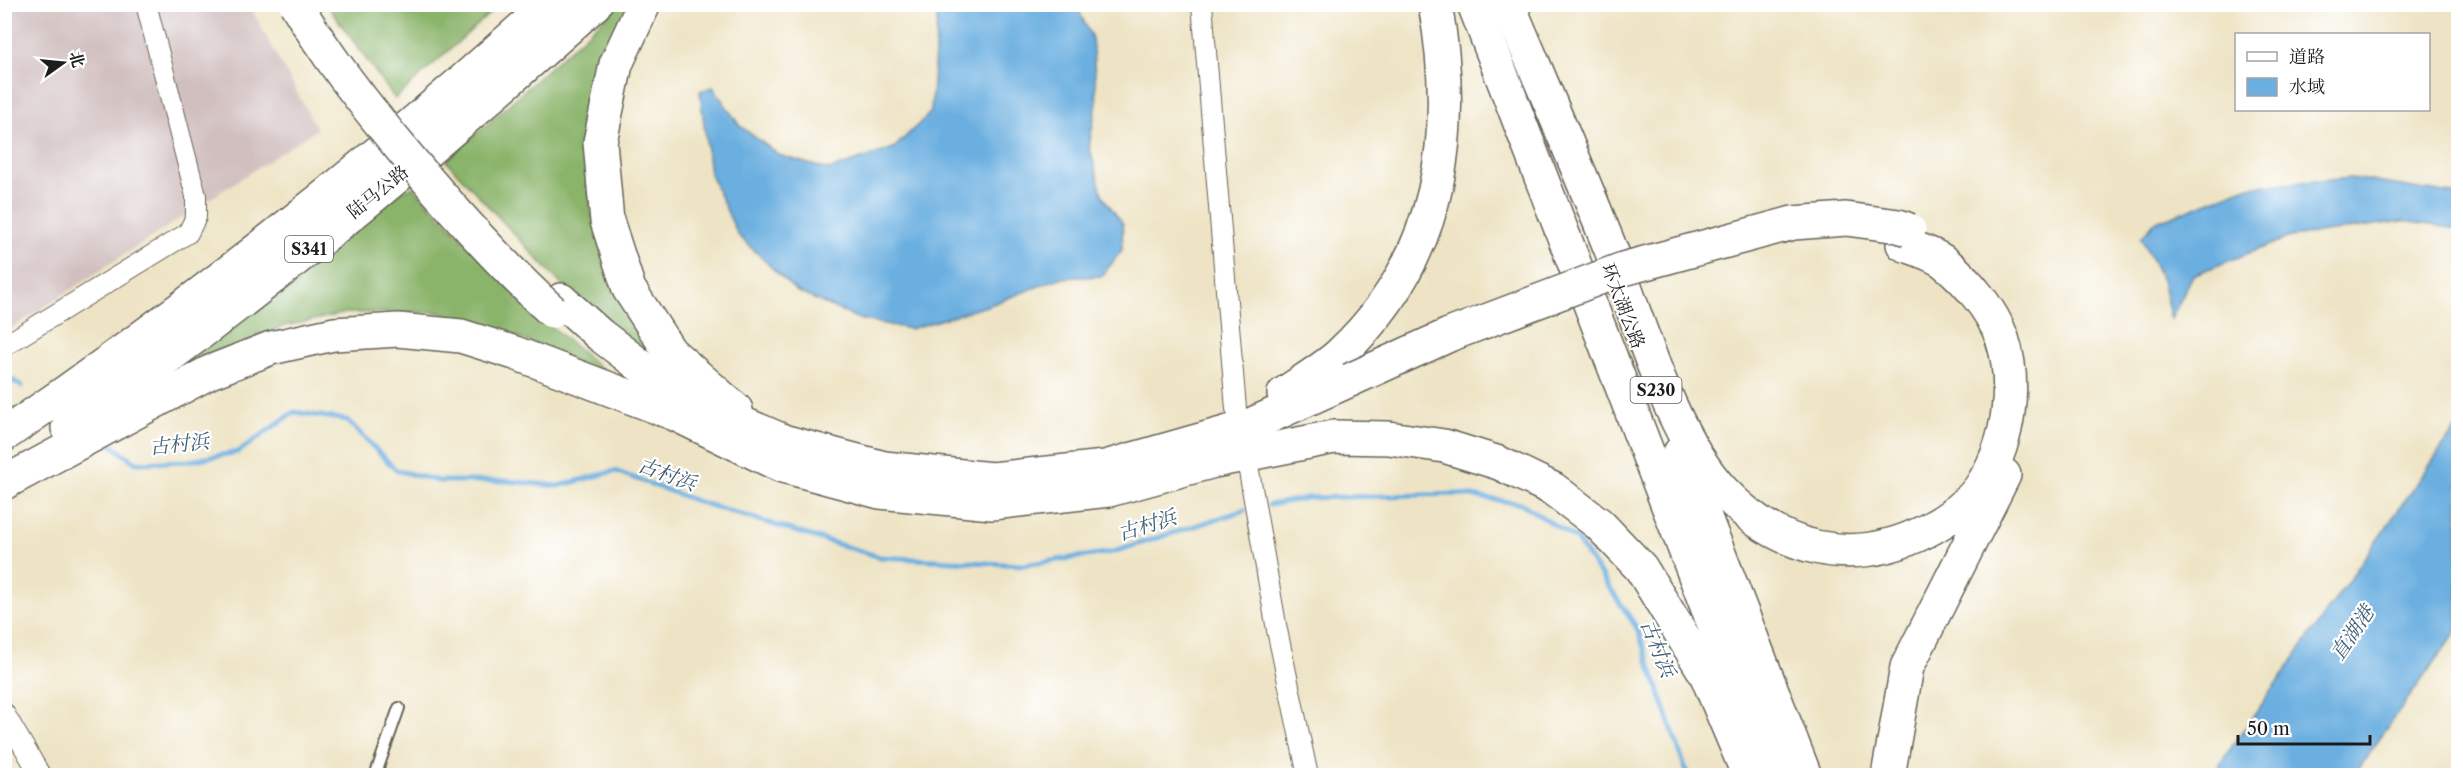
<svg xmlns="http://www.w3.org/2000/svg" width="2463" height="780" font-family="'Libre Caslon Text','Noto Serif SC',serif">
<style>
.industrial{fill:#d1bfbf}
.forest{fill:#8ab46b;stroke:#536844;stroke-width:1.5}
.water{fill:#6bafe0;stroke:#44667e;stroke-width:1.5}
.lines{fill:none;stroke-linecap:round;stroke-linejoin:round}
.stream{stroke:#6bafe0;stroke-width:5}
.lane-casing{stroke:#666257;stroke-width:14}
.street-casing{stroke:#666257;stroke-width:22}
.highway-casing{stroke:#666257;stroke-width:36}
.lane{stroke:#fff;stroke-width:10}
.street{stroke:#fff;stroke-width:20}
.highway{stroke:#fff;stroke-width:33}
.highway-bridge-casing{stroke:#666257;stroke-width:36;stroke-linecap:butt}
.highway-bridge{stroke:#fff;stroke-width:33}
.labels{text-anchor:middle;dominant-baseline:central;stroke-width:4.5;stroke-linejoin:round;paint-order:stroke}
.shield{fill:#fff;stroke:#606060;stroke-width:1.5}
.shield-label{font-size:16px;font-weight:bold;fill:#1c1c1c}
.street-label{font-size:18px;fill:#1c1c1c;stroke:#fff}
.water-label{font-size:20px;font-style:italic;fill:#405e74;stroke:#fff}
</style>
<rect width="100%" height="100%" fill="#fff"/>
<filter id="ink" filterUnits="userSpaceOnUse"><feTurbulence type="fractalNoise" baseFrequency=".0167" numOctaves="2"/><feDisplacementMap in="SourceGraphic" scale="12" xChannelSelector="R" yChannelSelector="G"/><feConvolveMatrix kernelMatrix="1 2 1 2 8 2 1 2 1" color-interpolation-filters="sRGB"/></filter>
<filter id="wash" filterUnits="userSpaceOnUse"><feTurbulence type="fractalNoise" baseFrequency=".008" numOctaves="4" result="noise"/><feDisplacementMap in="SourceGraphic" scale="24" xChannelSelector="R" yChannelSelector="G"/><feGaussianBlur stdDeviation="1.35" result="paint"/><feColorMatrix in="noise" values="0 0 0 0 0 0 0 0 0 0 0 0 0 0 0 0 0 1.4 0 .05"/><feComposite in="paint" operator="in"/></filter>
<g filter="url(#wash)">
<rect width="100%" height="100%" fill="#eee4c5"/>
<polygon class="industrial" points="4,5 249,5 317,129 9,330 4,326"/>
<g class="forest">
<polygon points="327,5 499,5 395,99"/>
<polygon points="619,5 630,5 603,56 584,133 592,215 676,377 606,325 561,284 446,161"/>
<polygon points="413,187 526,305 616,381 511,334 437,312 346,313 281,327 167,376 402,191"/>
</g>
<g class="water">
<polygon points="938,5 1076,5 1092,38 1097,102 1089,146 1103,197 1123,224 1122,250 1102,276 1060,278 990,305 910,329 859,319 796,291 738,235 710,174 700,91 713,87 739,125 779,155 829,170 894,148 931,112"/>
<polygon points="2351,178 2458,195 2458,229 2403,221 2290,237 2193,275 2171,319 2162,280 2141,238 2154,223 2247,187"/>
<polygon points="2458,425 2458,629 2354,775 2212,775"/>
</g>
<g class="lines">
<g class="stream">
<polyline points="4,375 22,386"/>
<polyline points="109,443 136,463 189,461 238,452 294,412 347,420 396,470 438,481 508,481 558,486 615,471 699,502 880,557 1023,565 1113,552 1245,510"/>
<polyline points="1269,505 1307,498 1459,494 1522,504 1576,539 1637,628 1688,776"/>
</g>
</g>
</g>
<g filter="url(#ink)">
<g class="lines">
<g class="lane-casing">
<polyline id="lane" points="375,776 399,708"/>
</g>
<g class="street-casing">
<g id="street">
<polyline points="1202,4 1236,409"/>
<polyline points="4,346 188,233 196,217 196,196 146,4"/>
<polyline points="1249,471 1277,630 1308,776"/>
<polyline points="4,713 41,776"/>
</g>
</g>
<g class="highway-casing">
<g id="highway">
<polyline points="644,4 616,64 600,142 607,221 629,289 670,352 736,410"/>
<polyline points="1474,4 1771,772"/>
<path d="M1508,4C1544,89 1581,174 1615,260C1641,328 1673,438 1722,490C1778,550 1851,569 1926,531C1947,520 1973,502 1985,480C2009,440 2017,383 2002,338C1992,310 1967,280 1944,262C1933,254 1916,249 1903,244"/>
<polyline points="561,300 600,335 683,398 786,442 884,468 992,479 1105,467 1246,427 1350,380"/>
<path d="M1284,394C1302,381 1324,369 1340,354C1441,260 1459,135 1435,4"/>
<path d="M68,428C254,301 427,155 595,4"/>
<path d="M4,435C196,304 377,160 549,4"/>
<polyline points="1680,453 1805,776"/>
<polyline points="4,483 210,372 271,348 334,334 398,330 461,336 515,353 675,414 780,465 880,492 992,503 1109,490 1214,461 1334,437 1389,438 1444,446 1499,463 1553,489 1599,524 1641,568 1706,674 1749,776"/>
<polyline points="1888,776 1907,667 2004,475"/>
</g>
</g>
<use href="#lane" class="lane"/>
<use href="#street" class="street"/>
<use href="#highway" class="highway"/>
<g class="highway-bridge-casing">
<g id="highway-bridge">
<path d="M296,4C325,54 362,101 399,146C447,204 496,260 552,311"/>
<polyline points="1350,380 1449,335 1623,269 1793,223 1846,219 1899,226 1909,230"/>
</g>
</g>
<use href="#highway-bridge" class="highway-bridge"/>
</g>
</g>
<g class="labels">
<g class="shield">
<rect x="285" y="236" width="48" height="26" rx="4.5"/>
<rect x="1630.5" y="377" width="51" height="26" rx="4.5"/>
</g>
<g class="shield-label">
<text x="309" y="249">S341</text>
<text x="1656" y="390">S230</text>
</g>
<g class="street-label">
<text transform="translate(378 192) rotate(-39)">陆马公路</text>
<text transform="translate(1623 306) rotate(69)">环太湖公路</text>
</g>
<g class="water-label">
<text transform="translate(179 444) rotate(-6)">古村浜</text>
<text transform="translate(667 474) rotate(20)">古村浜</text>
<text transform="translate(1147 525) rotate(-17)">古村浜</text>
<text transform="translate(2352 633) rotate(-56)">直湖港</text>
<text transform="translate(1658 648) rotate(68)">古村浜</text>
</g>
</g>
<rect width="2463" height="780" fill="none" stroke="#fff" stroke-width="24"/>
<rect x="2235" y="33" width="195" height="78" fill="#ffffff" stroke="#a4a4a4" stroke-width="1.5"/>
<rect x="2247" y="52" width="30" height="9" fill="#ffffff" stroke="#a4a4a4" stroke-width="1.5"/>
<text x="2289" y="63" font-size="18" fill="#1c1c1c">道路</text>
<rect x="2247" y="78" width="30" height="18" fill="#6bafe0" stroke="#a4a4a4" stroke-width="1.5"/>
<text x="2289" y="93" font-size="18" fill="#1c1c1c">水域</text>
<g transform="translate(63 63) rotate(75)" stroke="#ffffff" stroke-width="4.5" paint-order="stroke">
<path d="M0-4.5L10 22L0 15L-10 22Z" fill="#1c1c1c"/>
<text y="-9" font-size="16" font-weight="bold" text-anchor="middle" fill="#1c1c1c">北</text>
</g>
<path d="M2238 735v9h132v-9" fill="none" stroke="#1c1c1c" stroke-width="3"/>
<text x="2247" y="735" font-size="18" fill="#1c1c1c" stroke="#ffffff" stroke-width="4.5" paint-order="stroke">50 m</text>
</svg>
